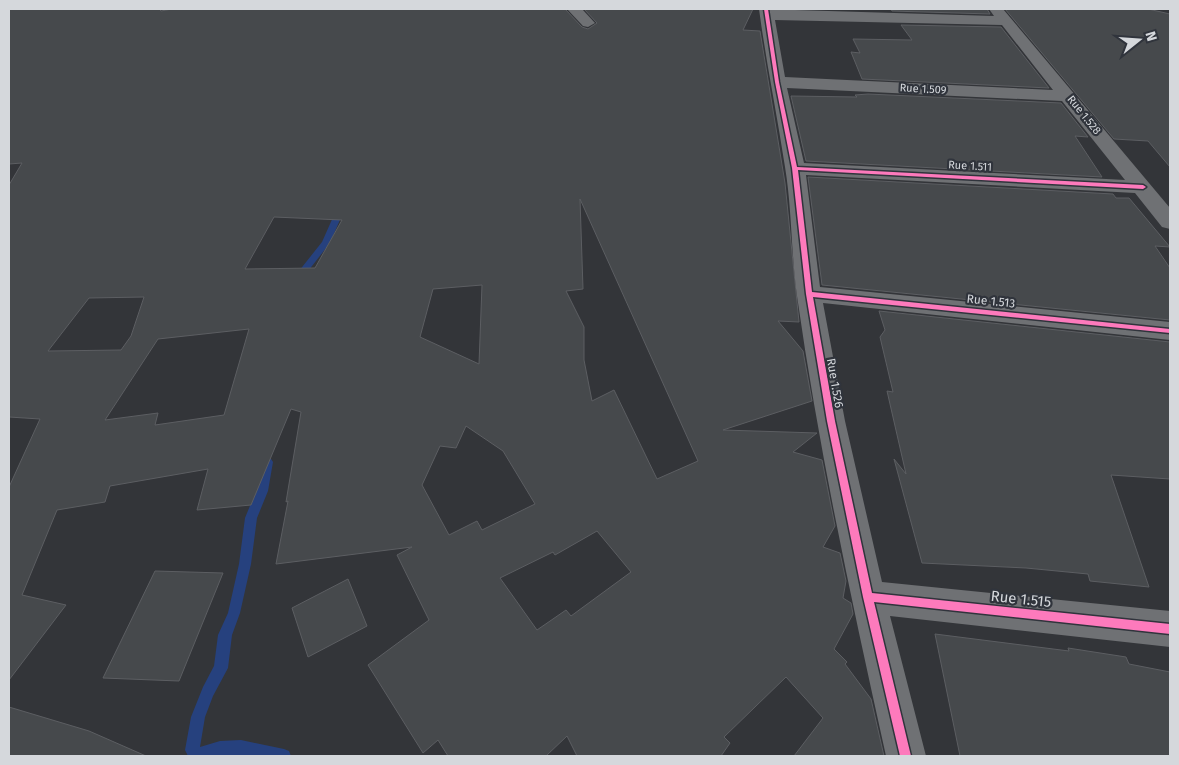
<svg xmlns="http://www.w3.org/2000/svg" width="1179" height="765" font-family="'Fira Sans',sans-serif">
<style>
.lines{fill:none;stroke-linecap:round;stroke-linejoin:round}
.stream{fill:#26417e;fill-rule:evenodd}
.building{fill:#46494c;stroke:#5c5e62;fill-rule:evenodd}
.minor{fill:#6f7174;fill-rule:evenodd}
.cycleway-casing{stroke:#30343c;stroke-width:3}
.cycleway{fill:#fd7abc;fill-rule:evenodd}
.labels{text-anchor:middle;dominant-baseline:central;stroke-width:4.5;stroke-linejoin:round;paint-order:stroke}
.far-street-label{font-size:11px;fill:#d5d8dc;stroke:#30343c}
.street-label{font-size:12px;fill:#d5d8dc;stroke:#30343c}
.near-street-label{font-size:15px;fill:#d5d8dc;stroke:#30343c}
</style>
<rect width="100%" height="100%" fill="#333539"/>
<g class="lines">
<g class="stream">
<polygon points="338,206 341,206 345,208 330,243 301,280 295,280 294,278 295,276 322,242"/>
<polygon points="267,457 271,459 273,462 268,491 257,518 251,564 240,613 232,635 228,668 213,696 205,717 200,747 220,741 241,740 284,749 289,751 291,756 230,755 188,756 185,750 191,717 203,687 214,666 218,635 228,613 239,564 245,518 256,491 261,462 263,459"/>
</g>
</g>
<g class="building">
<path d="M9,9H159L161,11L172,9H565L582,27L588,29L597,23L584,9H753L743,30L760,31L785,183L799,322L778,321L803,351L812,401L723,430L817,433L793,452L822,460L835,526L823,547L840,553L846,581L843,598L851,603L853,614L834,649L847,662L845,664L871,699L884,756H794L823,718L786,677L724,737L730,743L721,756H577L567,736L546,756H448L438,740L423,753L368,665L429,620L397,555L412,547L276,564L288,501L286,502L301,412L291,409L251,505L197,510L208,469L110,486L105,502L57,510L22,595L66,605L9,680V487L40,419L9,417V185L22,163L9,164ZM580,199L698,461L657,479L614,390L592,401L584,360V327L566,291L583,289ZM274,217L342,220L315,268L245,269ZM482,285L479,364L420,337L433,289ZM144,297L131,336L121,350L48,351L89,298ZM249,329L224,415L155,425L158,413L105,420L158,339ZM466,426L503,451L535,504L482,530L477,521L449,535L422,485L440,446L456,448ZM597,531L631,572L571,616L566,610L537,630L500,578L553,552L555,555Z"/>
<polygon points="891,9 987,9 990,14 892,11"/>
<polygon points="1005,9 1148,9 1170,14 1170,167 1148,141 1114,139"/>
<polygon points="901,25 1001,27 1049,88 862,79 851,52 860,53 853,39 912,40"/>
<polygon points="868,94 1061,103 1088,137 1075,136 1102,177 806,161 791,96 857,97 855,95"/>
<polygon points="808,177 1113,194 1116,198 1129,198 1170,247 1155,246 1170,268 1170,320 822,285"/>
<polygon points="879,311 1170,342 1170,479 1111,475 1149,587 1090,581 1088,574 1026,568 922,563 894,459 906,474 887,391 893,392 880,337 885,330"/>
<polygon points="155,571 223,573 179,681 103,678"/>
<polygon points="348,579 367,626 308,657 292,608"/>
<polygon points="935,634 1069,651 1068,648 1126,657 1129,664 1170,672 1170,756 960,756"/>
<polygon points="9,707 89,731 146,756 9,756"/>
</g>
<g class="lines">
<g class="minor">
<polygon points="567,9 582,9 595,23 588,27 583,26"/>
<path d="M759,9L994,16L989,9H1003L1170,208V229L1162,227L1135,193L806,175L820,287L1170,322V340L823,303L845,421L882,582L1170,611V647L890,616L926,756H886C852,603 819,451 797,296C791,253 792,209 785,167C777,114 766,62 759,9ZM775,20L1002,25L1053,90L785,77ZM787,88L1062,101L1125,180L804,163Z"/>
</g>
<g class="cycleway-casing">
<polygon id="cycleway" points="764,9 768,9 779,82 797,167 1143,185 1146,187 1143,189 798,170 812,292 1170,329 1170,333 813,297 835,421 872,593 1170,624 1170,634 874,602 911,756 900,756 863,597 827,421 806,294 792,168 775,82"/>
</g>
<use href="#cycleway" class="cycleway"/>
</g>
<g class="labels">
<g class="far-street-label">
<text transform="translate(923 89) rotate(3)">Rue 1.509</text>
<text transform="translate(1084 115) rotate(51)">Rue 1.528</text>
<text transform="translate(970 166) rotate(3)">Rue 1.511</text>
</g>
<g class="street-label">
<text transform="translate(991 301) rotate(6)">Rue 1.513</text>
<text transform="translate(835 383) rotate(80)">Rue 1.526</text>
</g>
<g class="near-street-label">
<text transform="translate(1021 599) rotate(6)">Rue 1.515</text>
</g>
</g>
<rect width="1179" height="765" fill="none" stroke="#d5d8dc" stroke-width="20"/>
<g transform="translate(1139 40) rotate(73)" stroke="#30343c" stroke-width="4" paint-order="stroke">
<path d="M0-4L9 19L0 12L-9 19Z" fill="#d5d8dc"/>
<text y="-8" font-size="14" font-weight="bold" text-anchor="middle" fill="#d5d8dc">N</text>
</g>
</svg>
